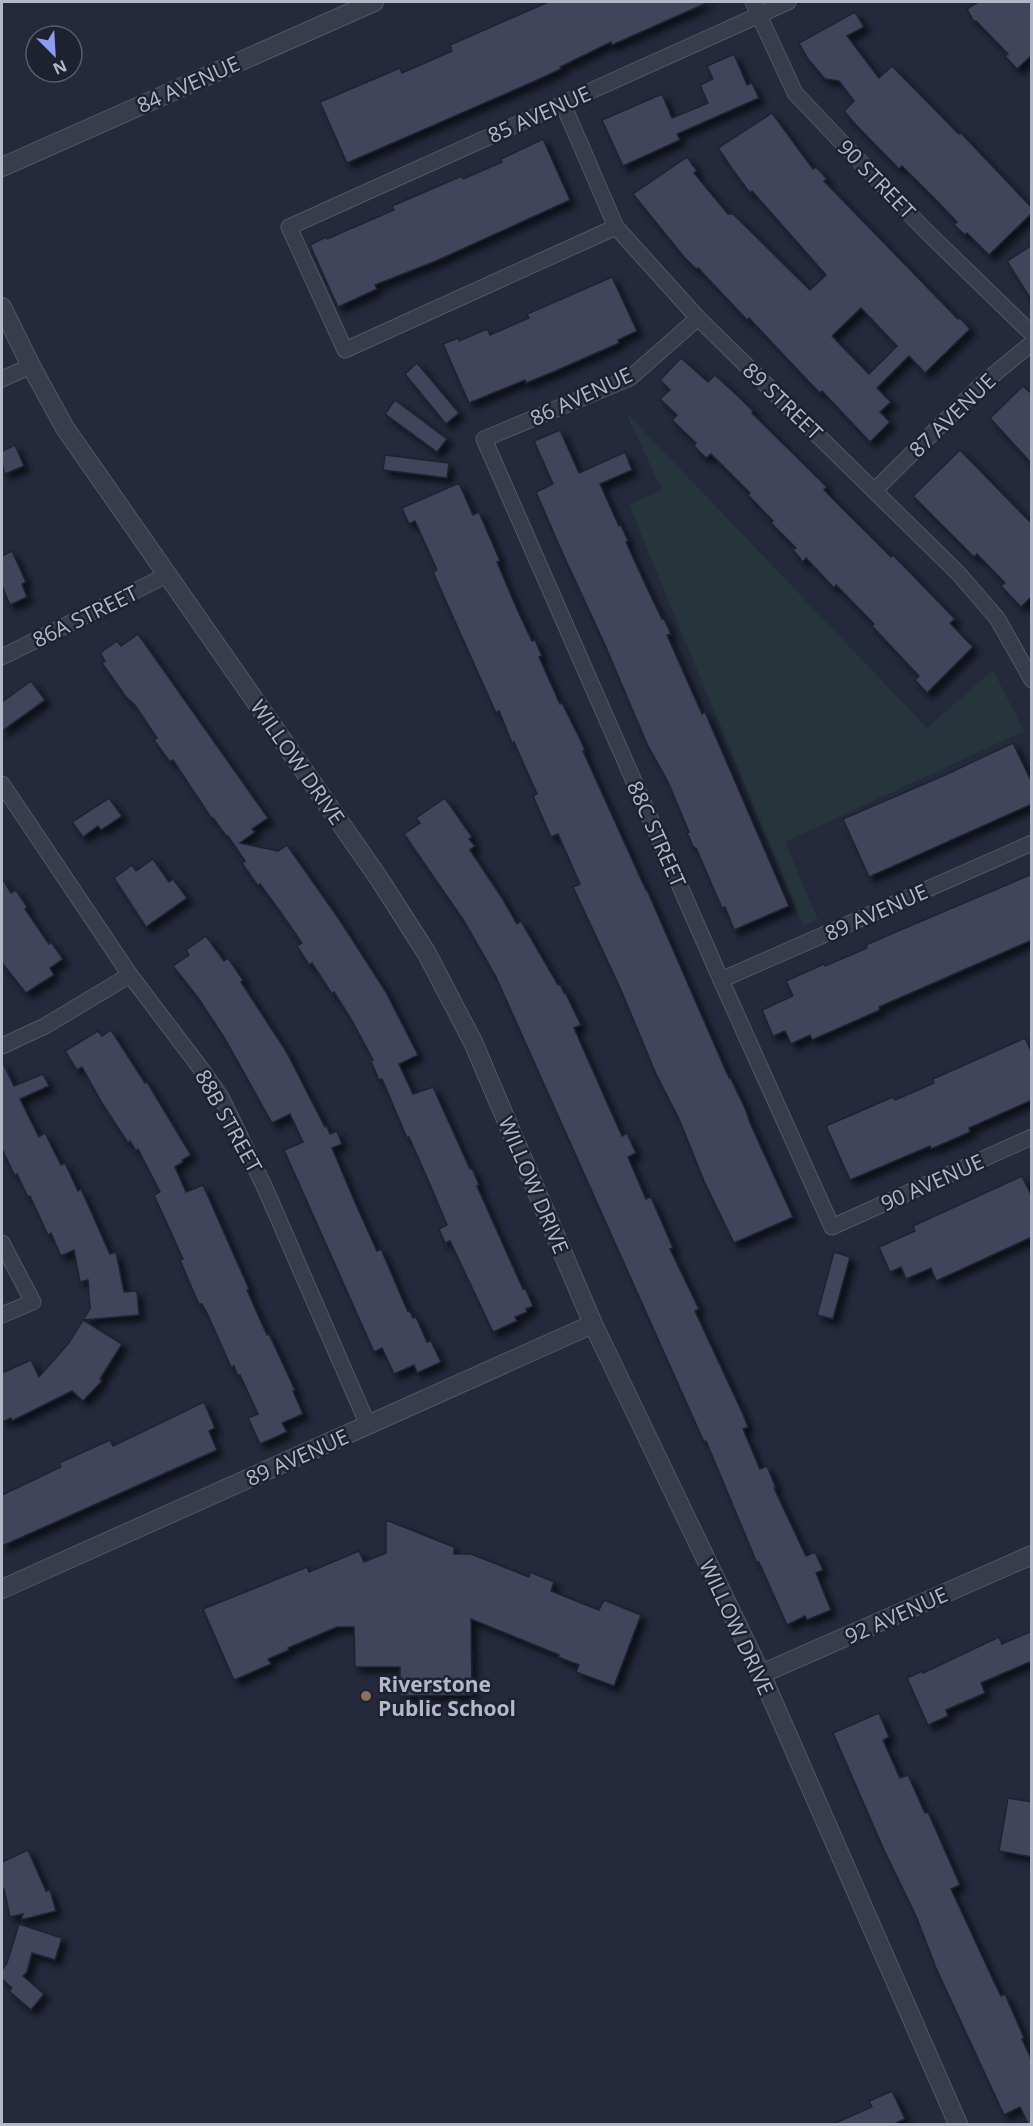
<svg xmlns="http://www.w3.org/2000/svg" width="1033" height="2126" font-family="'Open Sans',sans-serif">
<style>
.green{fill:#26353c}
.building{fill:#40455b;stroke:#1f2332;stroke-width:1.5;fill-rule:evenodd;filter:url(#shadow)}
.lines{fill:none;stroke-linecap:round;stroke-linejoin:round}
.minor-casing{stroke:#535766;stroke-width:17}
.tertiary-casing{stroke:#535766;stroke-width:20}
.minor{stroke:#383c4b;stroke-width:15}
.tertiary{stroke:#383c4b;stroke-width:18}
.education-dot{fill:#8d6e63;stroke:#1d2130;stroke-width:2}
.labels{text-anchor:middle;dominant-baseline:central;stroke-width:5;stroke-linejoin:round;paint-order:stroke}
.street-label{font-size:21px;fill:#b3b7c7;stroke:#1d2130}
.poi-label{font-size:21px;font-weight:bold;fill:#b3b7c7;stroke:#1d2130;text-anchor:start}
</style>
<defs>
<filter id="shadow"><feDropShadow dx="5.5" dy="5.5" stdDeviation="3" flood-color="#0009"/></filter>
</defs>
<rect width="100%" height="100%" fill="#24293b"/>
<polygon class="green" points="625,411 927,728 993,670 1024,731 785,842 818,920 803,926 629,505 662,490"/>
<g class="building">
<polygon points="548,2 709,2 612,45 611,42 560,67 561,69 535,81 347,163 320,102 400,68 402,73 452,51 450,45"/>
<polygon points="978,2 1032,2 1032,55 1017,69 1005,56 1008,54 976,21 974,22 967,9"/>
<polygon points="855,12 864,27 847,36 879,78 892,66 959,134 961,133 1032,208 1032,213 989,255 967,233 965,235 954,225 957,222 937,201 902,166 899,169 856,125 844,111 854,101 839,81 825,79 808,59 799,43"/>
<polygon points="734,54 747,85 752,83 759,98 677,134 680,140 623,166 602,120 662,94 672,118 708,103 700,85 713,79 707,66"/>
<path d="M772,113L813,169L816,167L827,179L824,181L958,319L960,318L970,329L925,373L909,356L877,388L891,402L880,412L890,422L870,442L822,391L820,393L810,383L749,318L747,320L698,268L696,269L684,257L633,194L687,157L697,171L694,173L728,214H733L810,290L826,275L752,191L750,193L733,170L718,148ZM861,308L897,346L869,374L832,336Z"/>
<polygon points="543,139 570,200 436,261 375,285 377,289 338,307 310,245 326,237 327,239 394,210 392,206 462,176 463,179 502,162 501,159"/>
<polygon points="1032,245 1032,301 1007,261"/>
<polygon points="612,277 637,331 618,340 619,343 553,372 526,383 525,380 469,403 443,344 458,338 459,341 487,329 490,335 529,318 527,314"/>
<polygon points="681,358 708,382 715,375 741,399 753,411 752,413 827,487 824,490 891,557 893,555 955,619 950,623 973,647 927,693 915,680 919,676 872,626 874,624 836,585 834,588 806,558 803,562 793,550 796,548 771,523 773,521 748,495 750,493 711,454 706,458 694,446 696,443 672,420 677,415 660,399 670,390 660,380"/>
<polygon points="417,363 459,413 446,424 405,374"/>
<polygon points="1023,386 1032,394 1032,464 990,418"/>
<polygon points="395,400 447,439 437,452 385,414"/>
<polygon points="560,430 579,473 625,452 632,470 600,484 619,526 621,525 628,541 626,542 647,588 662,619 664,619 671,634 667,635 702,714 705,712 789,906 734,930 725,907 722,908 696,848 694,848 687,833 689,832 668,782 647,744 605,645 562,552 536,492 553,484 534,441"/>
<polygon points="15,445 24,466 5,474 2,465 2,451"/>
<polygon points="960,450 1032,524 1032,596 1021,607 1001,586 1005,583 977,554 974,557 913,496"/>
<polygon points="385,455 449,463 447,478 383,470"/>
<polygon points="459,483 473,515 479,512 500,561 497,562 517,609 532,641 535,640 542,656 539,657 560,704 562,703 578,735 585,750 583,751 646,890 647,890 729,1078 730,1077 745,1108 751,1125 793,1217 734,1243 704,1181 679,1119 656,1074 621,990 573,887 580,884 558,834 551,837 533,796 537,794 514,742 512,743 499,711 496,713 453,617 433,572 437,570 415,521 409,524 402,508"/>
<polygon points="12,551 26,582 22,584 27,597 10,605 2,586 2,556"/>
<polygon points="138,634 268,818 252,829 255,832 240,843 278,851 287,845 339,919 386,992 418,1055 399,1064 413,1094 433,1087 470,1169 472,1168 479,1185 477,1186 523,1289 525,1288 533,1306 526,1309 527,1312 515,1317 517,1321 493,1332 450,1241 445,1243 439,1229 447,1225 432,1189 409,1137 407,1138 382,1079 379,1080 371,1061 373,1060 351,1019 334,992 332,994 312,963 309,965 297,946 302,943 279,910 260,884 258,886 242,863 245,861 228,836 227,837 213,818 212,819 173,760 170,762 154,740 157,738 135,705 126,697 102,663 105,661 100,653 117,641 121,646"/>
<polygon points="31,681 45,700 2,731 2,702"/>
<polygon points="1013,743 1032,783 1032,804 869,877 843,819 945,775"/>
<polygon points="109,798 122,816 101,830 98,826 83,837 72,822"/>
<polygon points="445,798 472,837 469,839 475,846 470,850 502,898 517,924 521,921 558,985 560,984 564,993 565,992 581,1025 574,1028 605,1098 622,1136 627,1133 636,1153 628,1157 646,1199 651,1197 673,1248 670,1249 699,1309 695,1311 743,1414 748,1427 743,1429 760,1469 767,1466 776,1488 774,1488 806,1556 815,1552 823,1570 816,1573 831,1610 807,1620 805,1616 787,1625 759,1562 757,1563 706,1441 704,1442 496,977 464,921 404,834 420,823 416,818"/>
<polygon points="153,859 169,882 173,879 187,898 146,927 114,878 132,865 136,871"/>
<polygon points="1032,874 1032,940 879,1007 880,1010 812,1040 810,1035 791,1044 785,1031 773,1036 762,1010 793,996 786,981 824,964 825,966 867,948 866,945 891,934"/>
<polygon points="2,878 11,893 16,890 27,907 25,909 49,944 51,942 63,959 50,968 54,975 26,993 2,963"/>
<polygon points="206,936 224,961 228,958 243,980 241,982 286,1051 325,1127 327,1126 330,1134 337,1131 342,1144 332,1148 357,1207 377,1251 381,1249 408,1312 410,1311 413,1318 416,1317 427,1342 431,1341 441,1362 417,1373 414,1365 394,1374 382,1348 374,1352 284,1150 303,1142 290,1114 272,1123 225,1039 199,999 173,966 189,955 186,950"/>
<polygon points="111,1030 145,1083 147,1082 191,1155 182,1160 183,1162 175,1167 186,1192 203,1185 249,1289 247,1290 267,1335 269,1334 295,1390 293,1391 303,1414 282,1423 287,1432 260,1444 248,1418 258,1414 240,1375 238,1376 234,1366 231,1367 208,1315 202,1304 199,1304 194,1293 180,1260 183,1259 154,1195 160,1192 138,1149 136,1151 130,1141 128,1143 102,1103 82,1067 77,1070 65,1051 98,1031 102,1036"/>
<polygon points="1025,1038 1032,1053 1032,1100 969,1128 970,1132 931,1149 930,1146 850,1180 826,1126 893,1097 895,1100 934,1083 933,1079"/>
<polygon points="2,1061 14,1086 43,1074 49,1086 20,1099 39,1137 45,1133 61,1165 65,1163 78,1191 81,1189 110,1254 116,1252 124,1292 137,1291 139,1315 83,1320 122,1344 100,1379 102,1381 83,1401 72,1391 12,1421 11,1418 2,1422 2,1373 31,1360 39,1377 68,1344 90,1309 88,1280 80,1282 74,1250 61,1256 51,1233 48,1235 30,1196 28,1197 17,1174 15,1176 2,1149"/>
<polygon points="1022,1176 1032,1197 1032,1237 936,1281 931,1268 906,1279 901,1267 890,1272 879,1247 915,1231 913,1226"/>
<polygon points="834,1252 850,1257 833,1319 817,1315"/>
<polygon points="204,1402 215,1428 209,1431 217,1450 2,1546 2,1495 61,1467 59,1463 110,1440 113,1446"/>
<polygon points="386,1520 454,1547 454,1554 471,1554 529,1577 530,1572 554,1582 551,1591 599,1610 604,1600 641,1615 614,1686 576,1672 579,1665 558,1657 559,1655 471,1619 472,1695 400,1696 400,1667 355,1667 354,1627 337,1627 288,1648 289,1650 268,1659 271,1664 234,1680 203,1609 307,1567 309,1572 359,1551 364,1562 386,1553"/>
<polygon points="1032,1631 1032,1661 981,1683 985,1693 946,1710 948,1716 928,1725 907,1678 922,1671 923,1673 999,1637 1002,1644"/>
<polygon points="879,1713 889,1737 883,1740 900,1778 908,1775 925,1813 928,1812 960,1885 951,1889 997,1988 1001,1996 1005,1994 1024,2038 1022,2039 1032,2061 1032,2124 1028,2124 1020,2107 1004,2115 936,1968 916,1916 884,1850 833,1733"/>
<polygon points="1008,1798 1032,1802 1032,1857 999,1851"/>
<polygon points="28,1850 46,1891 50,1890 56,1911 21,1920 23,1914 10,1917 4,1889 2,1890 2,1862"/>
<polygon points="19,1924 62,1938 55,1960 32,1953 27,1972 23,1976 44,1994 31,2010 9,1991 12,1988 2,1979 2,1970 7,1963"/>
<polygon points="892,2091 905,2119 894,2124 833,2124 872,2107 869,2101"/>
</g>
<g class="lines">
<g class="minor-casing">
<g id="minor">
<polyline points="753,2 795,93 924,229 1032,334"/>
<polyline points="563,104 616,227 698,318 958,573 997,618 1032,680"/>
<polyline points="616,227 345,350 289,227 788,2"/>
<polyline points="698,318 630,378 484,439 721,980 832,1227 1032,1137"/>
<polyline points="2,379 31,366"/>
<polyline points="875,490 982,384 1032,343"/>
<polyline points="2,657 167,575"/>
<polyline points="2,784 130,975 205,1074 221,1097 265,1188 368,1425"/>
<polyline points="721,980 1032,843"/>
<polyline points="2,1046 45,1026 130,975"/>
<polyline points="2,1243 33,1302 2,1315"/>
</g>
</g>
<g class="tertiary-casing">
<g id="tertiary">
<polyline points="2,167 374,2"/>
<polyline points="2,307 31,366 65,428 378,877 426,952 473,1042 593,1324 761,1674 958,2124"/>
<polyline points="2,1589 593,1324"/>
<polyline points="761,1674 1032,1555"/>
</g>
</g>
<use href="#minor" class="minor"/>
<use href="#tertiary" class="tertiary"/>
</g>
<circle class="education-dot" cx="366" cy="1696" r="6"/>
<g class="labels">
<g class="street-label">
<text transform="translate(188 84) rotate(-24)">84 AVENUE</text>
<text transform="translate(539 114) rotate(-24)">85 AVENUE</text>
<text transform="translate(877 179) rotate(46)">90 STREET</text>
<text transform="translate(581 396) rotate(-25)">86 AVENUE</text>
<text transform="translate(783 401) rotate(44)">89 STREET</text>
<text transform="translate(952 415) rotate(-44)">87 AVENUE</text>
<text transform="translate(85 616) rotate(-26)">86A STREET</text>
<text transform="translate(298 762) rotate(55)">WILLOW DRIVE</text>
<text transform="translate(657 834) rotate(66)">88C STREET</text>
<text transform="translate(876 912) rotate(-24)">89 AVENUE</text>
<text transform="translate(229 1121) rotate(61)">88B STREET</text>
<text transform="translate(932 1182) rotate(-24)">90 AVENUE</text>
<text transform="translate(534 1185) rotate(67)">WILLOW DRIVE</text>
<text transform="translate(297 1457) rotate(-24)">89 AVENUE</text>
<text transform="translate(896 1615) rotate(-24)">92 AVENUE</text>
<text transform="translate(737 1627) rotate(65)">WILLOW DRIVE</text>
</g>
<g class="poi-label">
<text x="378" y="1684">Riverstone<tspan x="378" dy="24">Public School</tspan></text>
</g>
</g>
<rect width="1033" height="2126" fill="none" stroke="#b3b7c7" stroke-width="6"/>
<g transform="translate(54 54) rotate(156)"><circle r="28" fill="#1d2130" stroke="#595d6c" stroke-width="1.5"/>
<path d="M0-4.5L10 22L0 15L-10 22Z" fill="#8d9ef2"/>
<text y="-9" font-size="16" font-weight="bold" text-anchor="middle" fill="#b3b7c7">N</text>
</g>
</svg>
